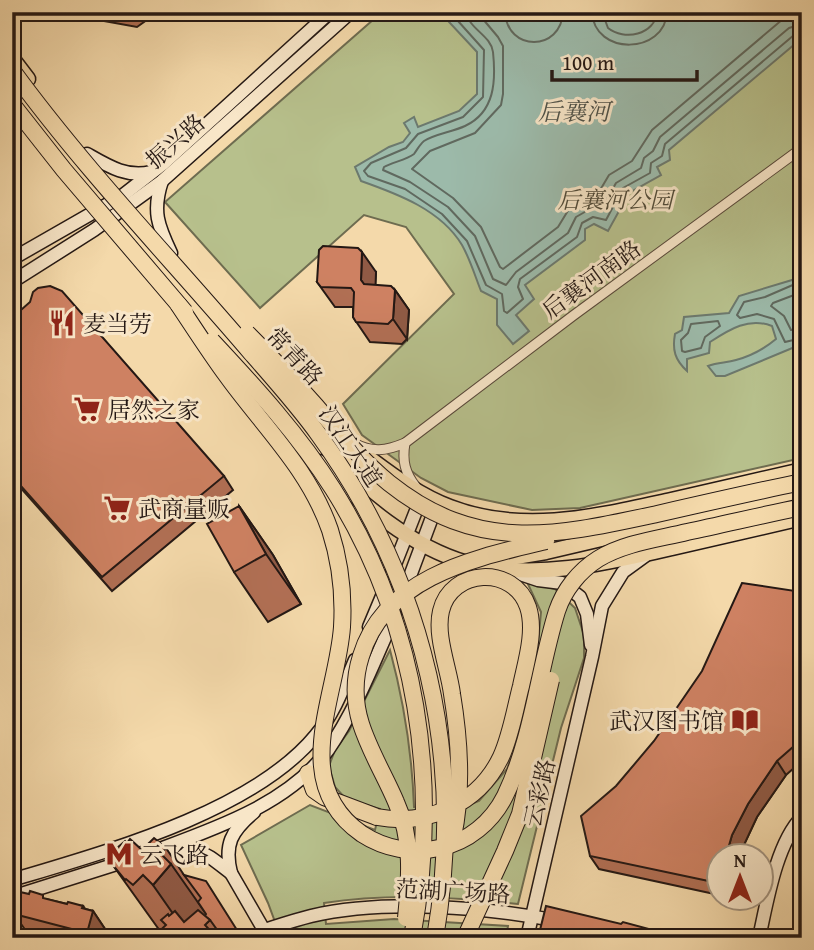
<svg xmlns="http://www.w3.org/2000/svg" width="814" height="950" font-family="'Gentium Book Plus','Noto Serif SC',serif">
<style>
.green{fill:#b7c08c;stroke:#6e6c50;stroke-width:2}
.water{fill:#9cbaaa;stroke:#6c796e;stroke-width:2}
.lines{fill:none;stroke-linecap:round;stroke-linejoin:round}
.shore{stroke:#60695f;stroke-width:2}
.street-casing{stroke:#58483a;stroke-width:11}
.secondary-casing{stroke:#241814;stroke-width:15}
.primary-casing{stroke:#241814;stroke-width:17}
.highway-casing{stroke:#241814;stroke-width:18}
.street{stroke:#f8e6c8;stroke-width:9}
.secondary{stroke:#f8e6c8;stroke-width:12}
.primary{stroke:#f4d9aa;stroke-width:14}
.highway{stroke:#f4d9aa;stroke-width:16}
.highway-bridge-casing{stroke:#241814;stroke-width:18;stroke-linecap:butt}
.highway-bridge{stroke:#f4d9aa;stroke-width:16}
.wall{fill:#b16f54;stroke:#241814;stroke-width:2}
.shaded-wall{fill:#905a45;stroke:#241814;stroke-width:2}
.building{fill:#ce8162;stroke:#241814;stroke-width:2}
.labels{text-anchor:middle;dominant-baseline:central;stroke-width:6;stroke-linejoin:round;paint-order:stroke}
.street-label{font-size:23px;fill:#241814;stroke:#f8e6c8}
.park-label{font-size:23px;font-style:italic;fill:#504a38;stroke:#f8e6c8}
.poi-label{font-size:23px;fill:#241814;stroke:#f8e6c8;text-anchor:start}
.water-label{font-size:24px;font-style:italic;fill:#4e5148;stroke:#f8e6c8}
</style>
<rect width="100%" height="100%" fill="#f4d9aa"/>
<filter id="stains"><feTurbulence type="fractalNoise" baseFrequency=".00286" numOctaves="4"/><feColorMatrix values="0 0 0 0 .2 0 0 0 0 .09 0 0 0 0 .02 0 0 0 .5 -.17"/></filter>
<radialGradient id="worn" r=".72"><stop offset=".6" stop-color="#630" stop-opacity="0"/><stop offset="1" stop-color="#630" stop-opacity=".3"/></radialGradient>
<g class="green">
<polygon points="382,12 802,12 802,458 580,508 532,510 448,492 421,478 362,435 343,404 454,294 406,227 364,215 260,308 165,202"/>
<path d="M527,582L555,589L575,608L584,635V658L561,728L518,904C453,897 388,893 324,903L326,924L394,919L508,926L506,938H281L268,903L241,845L310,805L375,830L380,809L346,799L335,787L329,766L335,750L349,731L390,650C404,702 412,753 414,807H464L479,801L507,769L515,746L537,656L541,612Z"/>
</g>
<g class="water">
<path d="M452,12H507L535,16L542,12H617L621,18H637L645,12H802V38L669,150L670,160L657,167L661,175L629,193L608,231L594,224L585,229V240L525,285L534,299L516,315L529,331L513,344L497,325V299L481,291C475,276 470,259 462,245C441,210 398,194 361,181L355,167L389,147L403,142L410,133L404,123L414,117L418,127L459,111L477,94V52L449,22Z"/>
<path d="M802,273V344L725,376H716L708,366C718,362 726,363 736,360C751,356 764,349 776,339L772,326C749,317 730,329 710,342L709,353L687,359V371C675,360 672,350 675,334L682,330L684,317L729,313L739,296L792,280Z"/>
</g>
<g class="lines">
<g class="shore">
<polyline points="458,12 458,21 484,50 483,97 463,117 418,134 406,148 371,163 364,171 368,176 405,189 442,214 467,241 486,285 502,294 504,311 507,313 523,299 518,287 520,279 577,237 582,223 593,217 606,220 623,188 650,173 651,163 662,156 665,144 794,35 802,33"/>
<path d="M467,12C467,28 491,35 493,52C496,81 495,112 465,126C452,132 435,134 424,141C420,144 417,150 414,154C406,160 393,162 384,167L383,170L410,182L448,207L475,236L493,279L506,285L516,272L568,233L576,217L590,209L602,208L616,183L641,168L644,158L653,151L660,137L789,28L802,24"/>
<polyline points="477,12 498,37 503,46 503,94 501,105 475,133 430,151 412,169 453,198 481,227 500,267 503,269 558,227 569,209 584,200 596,197 609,175 632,161 652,130 783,19 793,14 802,14"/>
<path d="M505,12C507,52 561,52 563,12"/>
<path d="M592,12C594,56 665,55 667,12"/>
<path d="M602,12L608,28C624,41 655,35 657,12"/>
<polyline points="802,281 765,297 744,302 737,315 740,318 757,314 774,319 785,342 802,338"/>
<polyline points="802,292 773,303 771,306 784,316 791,330 802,329"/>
<polygon points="718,321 720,326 705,337 701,348 685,352 682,351 681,340 688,333 691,324"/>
</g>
<g class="street-casing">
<g id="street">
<path d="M354,443C372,453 386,451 405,443L574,315L802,148"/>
<path d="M405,443C402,461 405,473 416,487"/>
</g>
</g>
<g class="secondary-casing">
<g id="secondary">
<path d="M87,154C108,166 127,178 151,172"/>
<path d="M162,181C152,211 158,226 171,253"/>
<polyline points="12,259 122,196 163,164 330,12"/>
<polyline points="12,282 94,230 162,181 351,12"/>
<polyline points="392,572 421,498"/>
<polyline points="514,572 538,580 562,583 580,597 587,614 591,645"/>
<polyline points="403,595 437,504"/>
<polyline points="369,627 385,589"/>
<path d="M149,853C211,830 288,805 328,750C357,708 374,661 395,615"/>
<path d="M164,853C202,848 201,850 231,873C224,845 231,831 254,812"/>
<polyline points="231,873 268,937"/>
<path d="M12,880C105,852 253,812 316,735C334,714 344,686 355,660"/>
<polyline points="12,897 129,860"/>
<path d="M264,930C280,925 295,920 311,916C385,899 484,907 558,921"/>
<polyline points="527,938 592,657 602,606 623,572 645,556"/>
<path d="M759,938C767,902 776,844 802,817"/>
</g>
</g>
<g class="primary-casing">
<g id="primary">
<polyline points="12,58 28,79"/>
<path d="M372,460C396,478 421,496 450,507C523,535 598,516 671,500C715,490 758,480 802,470"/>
<path d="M319,462C360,503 411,547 467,563C533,581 608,563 672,548C715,538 758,528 802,518"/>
<polyline points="487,562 546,552 802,492"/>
</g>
</g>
<g class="highway-casing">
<polyline id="highway" points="308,773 314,790 324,797 377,817"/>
</g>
<use href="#street" class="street"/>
<use href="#secondary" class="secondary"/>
<use href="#primary" class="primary"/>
<use href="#highway" class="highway"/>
<g class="highway-bridge-casing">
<g id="highway-bridge">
<path d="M12,70C85,170 172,260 252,354C275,380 299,407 319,435C425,581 466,761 435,938"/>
<polyline points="12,104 64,170 185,312"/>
<path d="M178,304C194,328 210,353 227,376C263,426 309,469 330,530C340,561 344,594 342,627C337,697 288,783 362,834C385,849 413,854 439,848C468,842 492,822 505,796C533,738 538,672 557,611C564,590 579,571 598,559C624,543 658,539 687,532C725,524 763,515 802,507"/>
<path d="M247,333C271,357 294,381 316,406C339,433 362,461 389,483C478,554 555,536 657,514C705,503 753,492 802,482"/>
<path d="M212,341C255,387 299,435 333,489C418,624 441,783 412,938"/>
<path d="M377,817C427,826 478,805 501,757C511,735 515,709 521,686C526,662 536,631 528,607C514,565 451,568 441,611C435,636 449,669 452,694C460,742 463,790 453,837"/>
<path d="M406,918C410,879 413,839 396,802C385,776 370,752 361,724C354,702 354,678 361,656C385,576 476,558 546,541"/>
<polyline points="465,938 505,851 520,814 551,680"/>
</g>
</g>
<use href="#highway-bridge" class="highway-bridge"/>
</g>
<g class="wall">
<polygon points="69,12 158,12 137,27 71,15"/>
<polygon points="376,272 375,285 395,290 409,310 407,339 402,344 370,342 353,317 353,307 335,307 317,282"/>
<polygon points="12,318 224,476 233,490 112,591 12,478"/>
<polygon points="239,506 273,555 301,604 268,622 234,572"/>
<polygon points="802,592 802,761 786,775 757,817 742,849 740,856 719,856 719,895 599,869 590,856"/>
<polygon points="127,843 142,850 166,848 184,875 243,938 155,938 160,931 112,864 122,855 117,848"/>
<polygon points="46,899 67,904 83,906 85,909 93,911 111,938 31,938 14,914"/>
</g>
<g class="shaded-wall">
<polygon points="362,252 376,272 375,301 361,280"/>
<polygon points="395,290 409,310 407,339 393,319"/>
<polygon points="239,506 273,555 301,604 266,554"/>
<polygon points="777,761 786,775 757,817 742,849 740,856 726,856 732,835 748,804"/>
<polygon points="171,864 211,921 210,920 190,938 153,885"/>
<polygon points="83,906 91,917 93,911 111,938 90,938 87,933 82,908"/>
</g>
<g class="building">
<polygon points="323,246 358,248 362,252 361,280 364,284 391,286 395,290 393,319 388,324 356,322 353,317 354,292 351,288 321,287 317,282 319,250"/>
<polygon points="50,286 62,291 224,476 102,577 12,476 12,318 30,302 33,292 38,288"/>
<polygon points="239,506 266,554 234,572 207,524"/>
<polygon points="742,583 802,592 802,739 777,761 748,804 732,835 726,856 719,856 719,878 718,883 590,856 581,816 616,786 654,741 702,671"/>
<polygon points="154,838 166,848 161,854 171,864 153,885 143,875 133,885 126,879 125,880 112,864 123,854 117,848 125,841 127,843 130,839 142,850"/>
<polygon points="184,875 206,881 242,938 223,938 210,920 205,916 206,914 198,902 201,898"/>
<polygon points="30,891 43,895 43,898 67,904 68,902 83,906 82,908 93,911 87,933 14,914 20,892 29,894"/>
<polygon points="546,906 621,924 623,922 671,935 670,938 538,938"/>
<polygon points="198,910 210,920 205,925 215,936 214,938 155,938 154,936 166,925 161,920 168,914 169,916 175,911 184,922"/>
</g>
<defs>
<g id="restaurant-bare" transform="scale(2.1)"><path d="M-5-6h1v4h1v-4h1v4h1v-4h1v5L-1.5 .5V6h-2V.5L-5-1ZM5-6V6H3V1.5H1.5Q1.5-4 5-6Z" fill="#8f2418" stroke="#f8e6c8" stroke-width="2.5" paint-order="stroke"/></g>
<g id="supermarket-bare" transform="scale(2.1)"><path d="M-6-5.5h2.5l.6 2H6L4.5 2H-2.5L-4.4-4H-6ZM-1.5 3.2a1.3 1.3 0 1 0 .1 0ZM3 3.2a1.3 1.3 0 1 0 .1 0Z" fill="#8f2418" stroke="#f8e6c8" stroke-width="2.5" paint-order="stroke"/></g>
<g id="library-bare" transform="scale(2.1)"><path d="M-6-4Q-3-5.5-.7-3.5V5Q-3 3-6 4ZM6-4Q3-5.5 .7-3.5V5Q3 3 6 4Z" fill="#8f2418" stroke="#f8e6c8" stroke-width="2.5" paint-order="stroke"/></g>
<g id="metro-bare" transform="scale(2.1)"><path d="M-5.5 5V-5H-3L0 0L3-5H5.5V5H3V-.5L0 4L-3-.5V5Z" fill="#8f2418" stroke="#f8e6c8" stroke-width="2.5" paint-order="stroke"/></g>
</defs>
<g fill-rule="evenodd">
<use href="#restaurant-bare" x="62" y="323"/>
<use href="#supermarket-bare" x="87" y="409"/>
<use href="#supermarket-bare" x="117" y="508"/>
<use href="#library-bare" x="745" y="720"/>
<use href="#metro-bare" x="119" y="854"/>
</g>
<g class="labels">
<g class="street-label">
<text transform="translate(175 141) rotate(-41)">振兴路</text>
<text transform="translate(591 279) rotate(-36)">后襄河南路</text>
<text transform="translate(295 356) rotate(47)">常青路</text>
<text transform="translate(351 446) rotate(56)">汉江大道</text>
<text transform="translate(539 793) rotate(-77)">云彩路</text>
<text transform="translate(453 891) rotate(3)">范湖广场路</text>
</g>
<g class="park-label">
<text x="615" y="199">后襄河公园</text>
</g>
<g class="poi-label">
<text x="83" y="323">麦当劳</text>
<text x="108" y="409">居然之家</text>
<text x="138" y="508">武商量贩</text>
<text x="724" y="720" text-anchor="end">武汉图书馆</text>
<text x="140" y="854">云飞路</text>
</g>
<g class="water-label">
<text x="574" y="111">后襄河</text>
</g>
</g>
<rect width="814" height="950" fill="none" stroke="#f4d9aa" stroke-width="42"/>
<rect x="14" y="14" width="786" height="922" fill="none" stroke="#241814" stroke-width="3.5"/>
<rect x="21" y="21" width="772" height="908" fill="none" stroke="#241814" stroke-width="2"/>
<g transform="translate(740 877)"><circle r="33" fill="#f8e6c8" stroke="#a39480" stroke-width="2"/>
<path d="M0-5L12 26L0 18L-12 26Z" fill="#8f2418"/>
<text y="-10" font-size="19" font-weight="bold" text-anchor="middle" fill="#241814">N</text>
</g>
<path d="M552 70v10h145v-10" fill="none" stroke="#241814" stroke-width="3.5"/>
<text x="562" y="70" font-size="21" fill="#241814" stroke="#f8e6c8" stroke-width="5" paint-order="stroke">100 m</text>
<rect width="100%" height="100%" filter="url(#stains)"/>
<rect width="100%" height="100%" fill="url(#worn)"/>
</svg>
